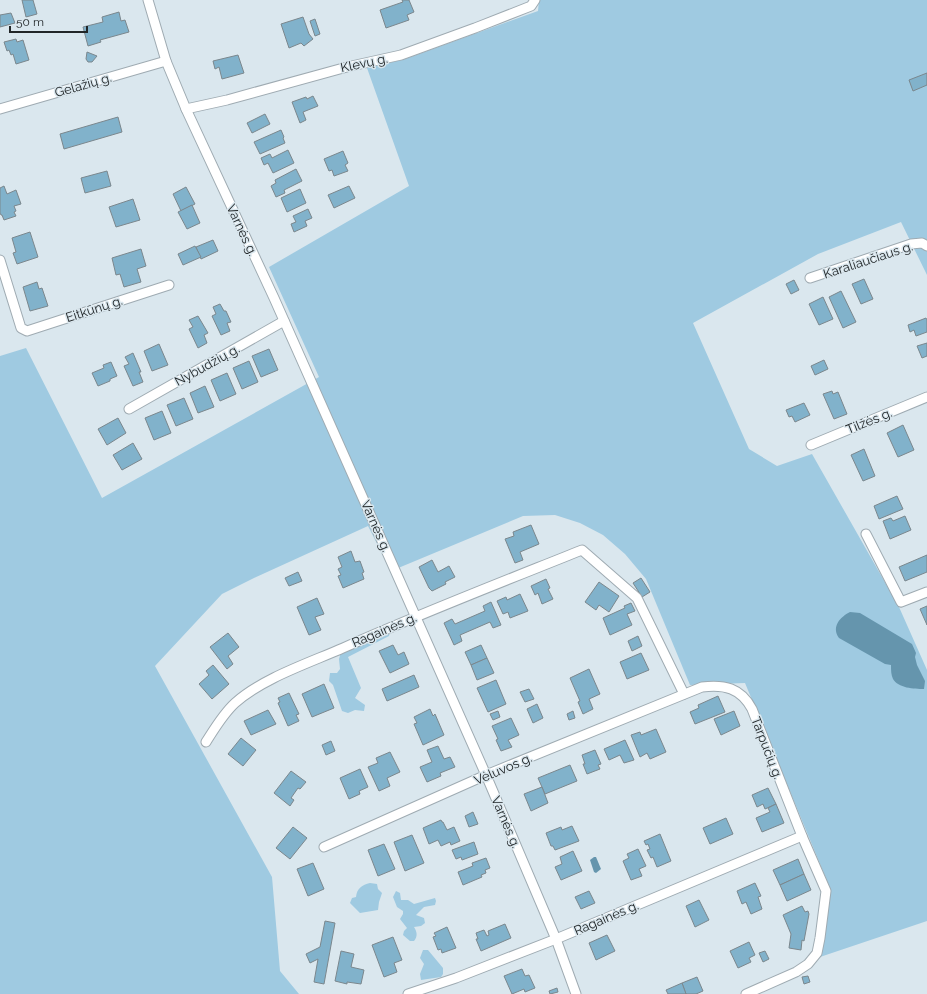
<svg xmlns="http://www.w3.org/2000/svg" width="927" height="994" font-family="Raleway,sans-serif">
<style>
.green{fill:#9fcae1}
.water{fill:#6595ad}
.building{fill:#81b2cb;stroke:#7b878d}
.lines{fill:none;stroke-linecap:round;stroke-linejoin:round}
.minor-casing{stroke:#9fabb2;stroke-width:11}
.minor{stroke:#fff;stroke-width:9}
.labels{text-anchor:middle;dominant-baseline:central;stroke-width:3;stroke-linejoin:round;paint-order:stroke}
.street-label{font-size:13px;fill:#212628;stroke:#dae7ee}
</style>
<rect width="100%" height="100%" fill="#dae7ee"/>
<g class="green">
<polygon points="539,0 927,0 927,275 901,222 818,254 693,323 749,449 777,466 812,454 899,607 927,670 927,921 820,957 825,937 830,888 745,683 690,685 646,579 625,554 603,535 580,523 555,515 523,516 391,571 368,526 254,578 222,594 155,666 272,877 280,971 299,994 0,994 0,356 26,348 102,498 319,377 269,267 409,186 367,68 405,59 538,11"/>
<polygon points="390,631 389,636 348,657 361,688 355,698 365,705 364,711 355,710 348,713 342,711 333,685 329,681 330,673 337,673 340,669 339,659 341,652"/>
<path d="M370,883L377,884L378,889L382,893L379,902L378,910L360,913L350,903L352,898L356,897C357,888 362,885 370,883Z"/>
<path d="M396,891L400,893L401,900H408L414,904L435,898L436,901L435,905L424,907L416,915L424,918L425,923L421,926L414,927C417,932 418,936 414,941H410L403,935L404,931L407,928L400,919L403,914V911L397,907L393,897Z"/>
<polygon points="423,950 428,950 443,968 443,974 441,977 421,980 420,974 424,964 420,958"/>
</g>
<g class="water">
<path d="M850,612L860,613L912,644L916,653L915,657L917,665L925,681L924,689C914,689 898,688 893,679C891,675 891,670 891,665L885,664L839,638C831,627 840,617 850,612Z"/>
<polygon points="594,857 596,857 601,869 596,873 594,872 590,860"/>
</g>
<g class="building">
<polygon points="22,0 33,0 37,14 26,17"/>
<polygon points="402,0 409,0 414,12 407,15 409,20 386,28 380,10 403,2"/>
<polygon points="119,12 121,21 125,20 129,32 100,40 101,42 88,46 83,27 103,22 102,17"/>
<polygon points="11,13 15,23 0,27 0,15"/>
<polygon points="303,17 309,34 313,39 304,46 301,43 289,48 281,24"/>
<polygon points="315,19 320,34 315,36 310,21"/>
<polygon points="16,39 17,42 23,40 29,60 16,64 13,54 11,55 9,50 7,51 4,42"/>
<polygon points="87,52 97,56 92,62 88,62 86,59"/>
<polygon points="238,55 244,73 222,79 219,67 215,69 213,61"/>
<polygon points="927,73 927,85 913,91 909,80"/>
<polygon points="313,96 318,106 303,112 306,120 300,123 292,102 306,97 307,99"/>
<polygon points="265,114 270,124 252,133 247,123"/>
<polygon points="118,117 122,132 64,149 60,134"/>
<polygon points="281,130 284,137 283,138 285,143 260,154 254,142"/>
<polygon points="288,150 294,163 273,173 268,163 264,165 261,158 270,154 272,158"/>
<polygon points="343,151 348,163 345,165 348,171 334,176 332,170 329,171 324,159"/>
<polygon points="296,169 302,181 284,190 285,193 276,197 271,186 276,183 275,180"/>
<polygon points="107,171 111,186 85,193 81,178"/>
<polygon points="4,186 7,194 16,190 21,204 14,206 16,211 14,212 16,216 4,220 2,215 1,215 0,213 0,188"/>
<polygon points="349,186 355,198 334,208 328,195"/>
<polygon points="186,187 195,204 181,211 173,194"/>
<polygon points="300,189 306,203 287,212 281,198"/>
<polygon points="133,199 140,220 116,227 109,207"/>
<polygon points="192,205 200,223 187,229 178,212"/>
<polygon points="308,209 312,218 305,221 307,226 294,232 291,224 296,222 293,216"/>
<polygon points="30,232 38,257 17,264 13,253 16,252 12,238"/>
<polygon points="213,240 218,251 201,259 196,247"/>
<polygon points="195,246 201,257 183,265 178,254"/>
<polygon points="141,249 146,266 137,269 141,282 124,287 120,274 116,275 112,258"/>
<polygon points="864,279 873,299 861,304 852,284"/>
<polygon points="794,280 799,290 791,294 786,284"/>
<polygon points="37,282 39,289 42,288 48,306 30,311 23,287"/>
<polygon points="841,291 856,322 843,328 829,297"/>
<polygon points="823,297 833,319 819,325 809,304"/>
<polygon points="220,304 224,311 226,311 231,322 227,323 230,331 221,335 212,316 216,314 213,307"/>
<polygon points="198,316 208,333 204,335 207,343 198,348 189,329 193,327 189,320"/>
<polygon points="926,318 927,320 927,332 916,336 914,330 910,332 908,325"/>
<polygon points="927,343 927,356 922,358 917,346"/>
<polygon points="159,344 168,365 152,371 144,351"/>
<polygon points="269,349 278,370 261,377 252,356"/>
<polygon points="133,353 141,372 139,372 143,382 133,386 124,366 129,364 125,357"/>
<polygon points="824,360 828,369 815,375 811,366"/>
<polygon points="249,361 258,382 242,389 233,368"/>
<polygon points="111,362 117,376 110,379 110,381 98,386 92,373 104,368 103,365"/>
<polygon points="227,373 236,394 220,401 211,380"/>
<polygon points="205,386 214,407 198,413 190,393"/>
<polygon points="832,391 833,394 838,392 847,414 834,419 823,394"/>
<polygon points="184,398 193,419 176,426 167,405"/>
<polygon points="804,403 810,415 795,422 792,416 789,417 786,410"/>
<polygon points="162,411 171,433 154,440 145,418"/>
<polygon points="118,418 126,433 107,445 98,429"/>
<polygon points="903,425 914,450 898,457 887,433"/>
<polygon points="133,443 142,459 122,470 113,455"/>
<polygon points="864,449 875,476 863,481 851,455"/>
<polygon points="897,496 903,509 879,519 874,506"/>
<polygon points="905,516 911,530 890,539 883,521 891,518 893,521"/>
<polygon points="531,525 539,544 520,552 523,560 515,563 505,539 514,536 513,532"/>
<polygon points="351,551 355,562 360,561 364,572 362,573 364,579 343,588 338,576 341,575 338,569 342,567 338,557"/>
<polygon points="927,555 927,572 905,581 899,567"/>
<polygon points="432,560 438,572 449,566 455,577 445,582 446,584 432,591 429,588 419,567"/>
<polygon points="298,572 302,581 289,586 285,578"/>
<polygon points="641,578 650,592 642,597 633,583"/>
<polygon points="546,579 550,588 548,589 553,599 542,604 538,593 535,595 531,586"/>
<polygon points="599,582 619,596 609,612 599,605 596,610 585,602"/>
<polygon points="520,594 528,611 510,618 508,612 503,614 497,601 506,597 507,600"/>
<polygon points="317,598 324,614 315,617 321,630 309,635 297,607"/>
<polygon points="491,602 501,625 493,628 490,622 460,635 462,641 454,645 444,623 452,619 455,624 485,611 483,606"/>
<polygon points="631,603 635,611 627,614 632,625 610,635 603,618 625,608 624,606"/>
<polygon points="927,606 927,625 920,609"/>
<polygon points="228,633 239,647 228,656 233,664 227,669 210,647"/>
<polygon points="638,636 642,646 632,651 628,641"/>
<polygon points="393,645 398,655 404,652 409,664 390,673 379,651"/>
<polygon points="481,645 487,658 471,665 465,652"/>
<polygon points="641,653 649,670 627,679 620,662"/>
<polygon points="487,658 494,673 477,680 471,665"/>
<polygon points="213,665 229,684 212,699 199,684 209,675 206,671"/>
<polygon points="589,669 600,694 589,699 593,709 583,714 578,702 580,701 570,678"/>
<polygon points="414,675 419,687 387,701 382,689"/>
<polygon points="496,680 506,704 488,712 477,688"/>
<polygon points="324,684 334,708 312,717 302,694"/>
<polygon points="529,689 534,699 525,702 520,692"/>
<polygon points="289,693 299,714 296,715 299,721 288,726 278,703 280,702 278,698"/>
<polygon points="718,696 725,712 695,724 690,712 699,708 698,705"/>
<polygon points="537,704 543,718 533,723 527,709"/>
<polygon points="430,709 433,716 435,714 444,735 423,745 414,724 417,723 414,717"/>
<polygon points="268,710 276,724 251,735 244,721"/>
<polygon points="498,711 500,717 493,720 490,714"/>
<polygon points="573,711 575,718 569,720 567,714"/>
<polygon points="734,711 740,726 721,735 714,719"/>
<polygon points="511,718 519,735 508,740 512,747 501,751 496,740 498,739 492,726"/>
<polygon points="656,729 666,752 650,759 647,753 640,757 631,735 640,732 641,735"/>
<polygon points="241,738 256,750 243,766 228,754"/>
<polygon points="625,740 634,760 624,763 620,755 609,760 604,749"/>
<polygon points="331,741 335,751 326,755 322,745"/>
<polygon points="438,746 444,759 450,757 455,767 440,773 441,776 427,782 420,767 432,762 427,750"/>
<polygon points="595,750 601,764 598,765 600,769 587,774 583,764 585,764 582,755"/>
<polygon points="390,752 400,772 387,778 390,786 379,791 368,767 378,763 376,758"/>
<polygon points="570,765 577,781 545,794 538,778"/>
<polygon points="360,769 368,787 359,791 360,794 349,799 340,778"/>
<polygon points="291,771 306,782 300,789 298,788 291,798 294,800 290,806 274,793"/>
<polygon points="542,787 548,803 531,811 524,794"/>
<polygon points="768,788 776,804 765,809 763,804 757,807 752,795"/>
<polygon points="776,804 784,823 762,832 756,818 770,812 768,808"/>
<polygon points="473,812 478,824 469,827 465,816"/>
<polygon points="726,818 733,834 710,844 703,828"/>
<polygon points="441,820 442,822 443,822 447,830 454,827 460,841 451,845 450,842 441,846 438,840 429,844 423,828"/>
<polygon points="572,826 579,841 555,850 553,846 551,846 546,833 561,827 562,830"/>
<polygon points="293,827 307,838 290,859 276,848"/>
<polygon points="660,834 671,861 657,867 653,857 651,858 647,850 650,849 648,844 646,845 644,841"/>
<polygon points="412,835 424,863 405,871 394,842"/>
<polygon points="474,842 478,854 462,860 461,857 456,859 452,850"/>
<polygon points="384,844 395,869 378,876 368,850"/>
<polygon points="638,849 646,866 639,869 642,876 631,880 623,861 629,858 627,854"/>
<polygon points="573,851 582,871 561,880 555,867 562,864 560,857"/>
<polygon points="486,858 490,868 485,870 486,873 481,875 482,877 463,885 458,872 473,866 472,863"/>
<polygon points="798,859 804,874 780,885 773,870"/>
<polygon points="313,863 324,889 308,896 297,869"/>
<polygon points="804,874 811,890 787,901 780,885"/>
<polygon points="755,883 761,896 758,897 762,909 751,914 746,902 742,904 737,891"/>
<polygon points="589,891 595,903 581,909 575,897"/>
<polygon points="699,900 709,920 695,927 686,906"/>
<polygon points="802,906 805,912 808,911 809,914 804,941 802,940 801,950 789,948 791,934 783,915"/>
<polygon points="325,921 335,923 324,984 314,982 318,959 310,963 306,954 320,947"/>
<polygon points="505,924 511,938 481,951 476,939 478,939 476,933 484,930 487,936 489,935 488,931"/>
<polygon points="447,927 456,948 442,953 441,949 438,950 433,937 436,936 434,933"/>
<polygon points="607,935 615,951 596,960 589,943"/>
<polygon points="393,937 402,960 394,963 397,972 384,977 372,945"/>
<polygon points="749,942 755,955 749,958 751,962 738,968 730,951"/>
<polygon points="341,951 354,954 351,967 364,970 361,984 347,982 347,984 335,981"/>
<polygon points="765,951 769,959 763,962 759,953"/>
<polygon points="522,969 525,976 529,975 535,988 525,992 524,989 512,994 504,976"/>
<polygon points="808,976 810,982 804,984 802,977"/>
<polygon points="697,977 703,991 696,994 686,994 682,983"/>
<polygon points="682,983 686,994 668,994 666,990"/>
<polygon points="557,988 558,992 550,994 549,991"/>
</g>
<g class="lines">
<g class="minor-casing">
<g id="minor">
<polyline points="148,0 166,61 186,109 274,298 486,775 556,939 576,994"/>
<polyline points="0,109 166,61"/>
<polyline points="186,109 227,100 347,67 401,55 475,28 531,6 535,0"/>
<polyline points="0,260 21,328 27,331 169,285"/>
<polyline points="810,278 911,244 922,243 927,246"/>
<polyline points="129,409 284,321"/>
<polyline points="811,445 927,397"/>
<polyline points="866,534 901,602 927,592"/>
<path d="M206,742C215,728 223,714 235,703C263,678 309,663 343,648C422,613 502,582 582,550L637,598L684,694"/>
<path d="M324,847L486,775L702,687C724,684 741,688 752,709L802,836L826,891L820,938L817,953L808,964L796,972L746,994"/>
<polyline points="408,994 456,978 556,939 802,836"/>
</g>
</g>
<use href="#minor" class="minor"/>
</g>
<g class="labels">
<g class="street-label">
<text transform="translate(364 63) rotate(-12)">Klevų g.</text>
<text transform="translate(83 85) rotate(-16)">Gelažių g.</text>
<text transform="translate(242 230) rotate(65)">Varnės g.</text>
<text transform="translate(868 260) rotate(-18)">Karaliaučiaus g.</text>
<text transform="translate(94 309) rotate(-18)">Eitkūnų g.</text>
<text transform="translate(207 365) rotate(-29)">Nybudžių g.</text>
<text transform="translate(869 421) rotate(-22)">Tilžės g.</text>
<text transform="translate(376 526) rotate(66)">Varnės g.</text>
<text transform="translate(384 630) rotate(-23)">Ragainės g.</text>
<text transform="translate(767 748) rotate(69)">Tarpučių g.</text>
<text transform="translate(503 769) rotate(-23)">Vėluvos g.</text>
<text transform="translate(506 822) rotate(67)">Varnės g.</text>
<text transform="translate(606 918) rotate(-23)">Ragainės g.</text>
</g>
</g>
<path d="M10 26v6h77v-6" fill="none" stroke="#212628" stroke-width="2"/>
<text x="16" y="26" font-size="12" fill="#212628" stroke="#dae7ee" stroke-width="3" paint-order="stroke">50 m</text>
</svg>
